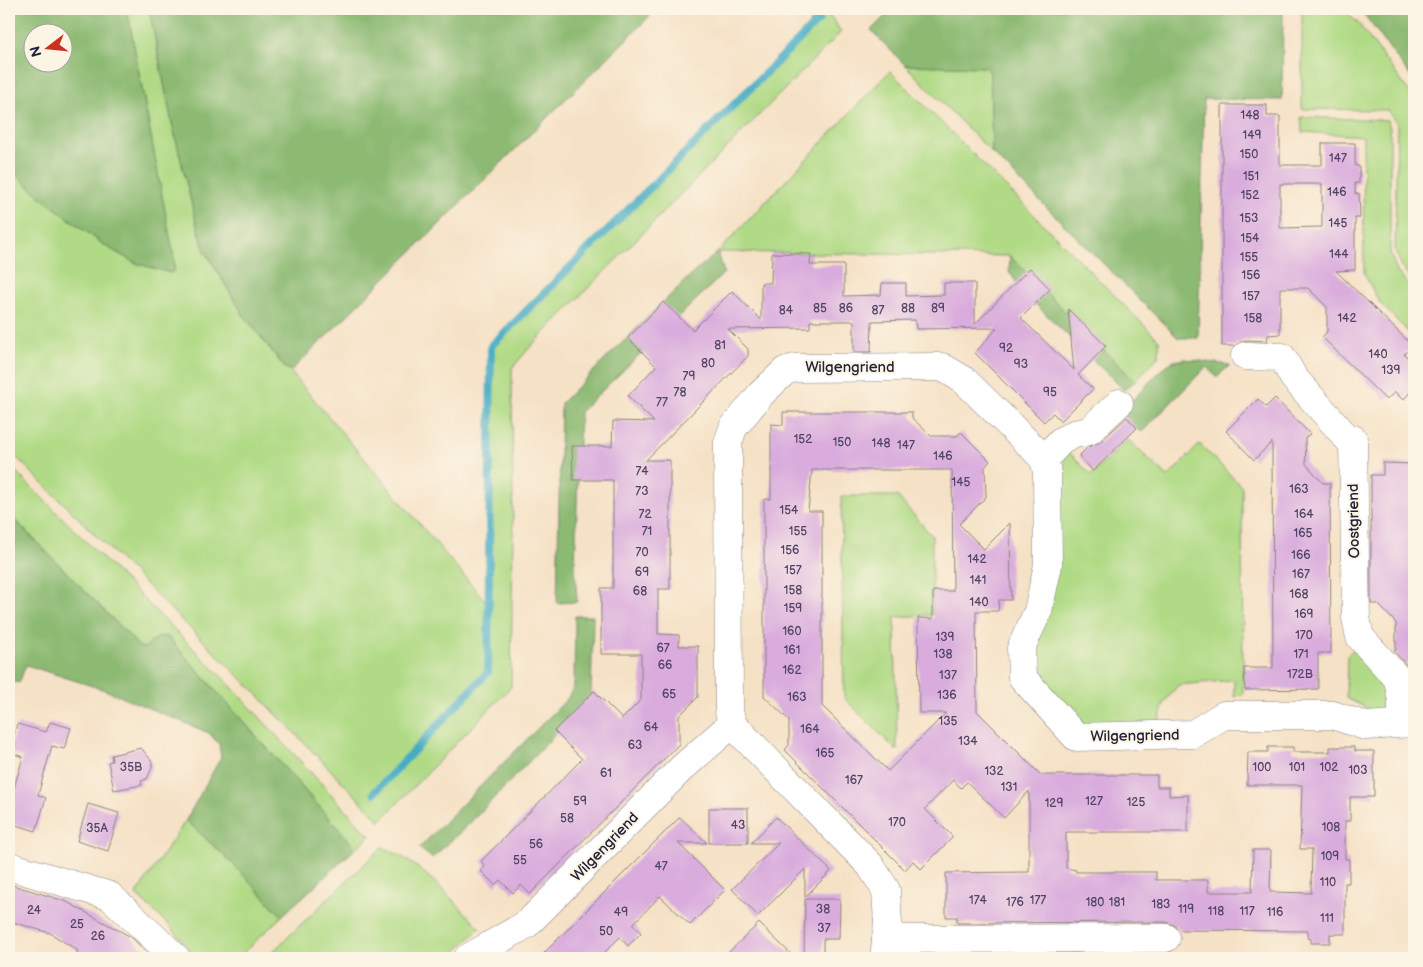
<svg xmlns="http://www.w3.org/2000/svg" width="1423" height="967" font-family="'Balsamiq Sans',sans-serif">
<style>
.green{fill:#b0da85;stroke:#697e60}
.forest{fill:#8cba72;stroke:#576e56;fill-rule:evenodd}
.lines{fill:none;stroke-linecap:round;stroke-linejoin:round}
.stream{stroke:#45acc4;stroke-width:8}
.building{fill:#d9acdd;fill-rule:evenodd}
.minor-casing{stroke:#8c8280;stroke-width:29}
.minor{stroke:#fff;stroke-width:28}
.labels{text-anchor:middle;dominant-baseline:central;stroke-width:4;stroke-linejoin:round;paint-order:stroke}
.number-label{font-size:12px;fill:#504464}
.street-label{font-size:15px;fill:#22223b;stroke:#fcf5e5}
</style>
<rect width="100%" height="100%" fill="#fcf5e5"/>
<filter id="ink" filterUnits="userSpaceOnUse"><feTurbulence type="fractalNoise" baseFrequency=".02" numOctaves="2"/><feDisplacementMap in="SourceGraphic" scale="10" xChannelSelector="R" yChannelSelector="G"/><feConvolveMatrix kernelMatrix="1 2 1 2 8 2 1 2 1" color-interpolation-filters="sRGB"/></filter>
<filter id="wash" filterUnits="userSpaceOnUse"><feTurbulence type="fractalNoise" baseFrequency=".0096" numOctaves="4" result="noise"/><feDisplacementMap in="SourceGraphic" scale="20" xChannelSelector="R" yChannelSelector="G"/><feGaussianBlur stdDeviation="1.12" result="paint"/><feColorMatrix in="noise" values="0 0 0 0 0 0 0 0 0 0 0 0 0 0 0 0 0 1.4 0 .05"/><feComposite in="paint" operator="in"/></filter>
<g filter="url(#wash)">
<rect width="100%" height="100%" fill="#f5e1c5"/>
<g class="green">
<polygon points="127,9 149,9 172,123 196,222 205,251 243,314 285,368 288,369 486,602 488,346 766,71 820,12 832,18 841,32 531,346 512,368 513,528 511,687 380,821 256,693 9,450 9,168 43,199 104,245 135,263 174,271 174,259"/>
<polygon points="1302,9 1343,9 1358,23 1414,98 1414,281 1403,269 1395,251 1397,123 1388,110 1302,109"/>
<polygon points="905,65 986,67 990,73 992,153"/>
<polygon points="890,71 1159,340 1159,356 1135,381 1010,256 718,252"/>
<polygon points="1301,117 1387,120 1390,128 1390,253 1397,272 1414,291 1414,338 1379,302 1364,273 1363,136 1302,132"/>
<polygon points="1128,440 1168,477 1200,444 1242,487 1243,694 1234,697 1234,680 1178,685 1164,703 1159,721 1079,731 1038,686 1033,657 1059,452 1069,452 1091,475"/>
<polygon points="9,465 225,680 370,836 356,848 167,636 158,637 144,648 140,647 9,514"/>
<polygon points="841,496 897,496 932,536 932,615 895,617 897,751 844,698"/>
<polygon points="1354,649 1390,681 1389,713 1379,714 1346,698 1347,656"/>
<polygon points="186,820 233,864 282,916 238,958 197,958 171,927 136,895"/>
<path d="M382,847C421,862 451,899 480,928L449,958H266Z"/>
</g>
<g class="forest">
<path d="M9,9H127L174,259V271L170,273L135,263L104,245L43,199L9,168ZM62,32V62H32V32Z"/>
<polygon points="149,9 657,9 292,370 285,368 243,314 205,251 196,222 172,123"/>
<polygon points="1012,9 1283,9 1282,100 1204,99 1198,338 1178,338 992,153 990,73 986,67 905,65 871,30 886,15 895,12"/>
<polygon points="1358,9 1414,9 1414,81 1363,13"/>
<polygon points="718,252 724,273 580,412 575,566 577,602 557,603 561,403 693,273"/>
<polygon points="1010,256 1135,381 1124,390 1021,290 1009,271"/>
<polygon points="1185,359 1230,365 1217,377 1206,367 1143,431 1139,431 1121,412 1165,366 1174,361"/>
<polygon points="9,514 140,647 144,648 158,637 167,636 356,848 282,916 233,864 186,820 221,757 219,744 209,733 105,690 26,665 19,683 9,679"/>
<polygon points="575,616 593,616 591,697 468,825 432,858 419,848 568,698 574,685"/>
<polygon points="1080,944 1081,958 1019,958 1020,948"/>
<polygon points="1160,944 1164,958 1143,958 1143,945"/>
<polygon points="967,945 966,958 918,958 916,956 923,949"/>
</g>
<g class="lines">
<polyline class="stream" points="374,793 488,672 491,346 819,20"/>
</g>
<g id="blocks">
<g class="building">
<path d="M1222,105H1267V116H1280V165H1322V143H1355V166H1359V183H1355V194L1359,193L1360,218H1355V270L1336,271L1413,346L1404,354L1414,364V388L1403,400L1395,392L1386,400L1322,337L1327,332V307L1308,288H1280V334L1268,335L1267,341L1245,340L1234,346H1222ZM1280,184H1322V227L1280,228Z"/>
<polygon points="772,253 811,254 810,265 844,265 844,296 881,295 882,283 906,283 906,296 944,295 944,283 975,283 975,324 1030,268 1050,289 1021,318 1074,370 1068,309 1106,346 1078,375 1093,389 1061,421 1053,413 1044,422 975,353 997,328 916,329 915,320 872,321 871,352 854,352 854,321 810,321 810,328 728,329 748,349 748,356 646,460 670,460 670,589 658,589 658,634 679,635 679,646 698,646 698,697 679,716 679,744 530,894 521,885 513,893 500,880 495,885 481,871 485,866 481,861 582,759 554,731 594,691 622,719 641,700 641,654 601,654 601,588 613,588 613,480 573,480 572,446 612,446 613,421 654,422 628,396 656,366 628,338 663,302 693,330 732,291 761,320 761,283 771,283"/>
<polygon points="1275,398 1310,434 1305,438 1306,464 1323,483 1330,483 1331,653 1318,653 1318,689 1245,690 1244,668 1273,668 1272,442 1254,460 1226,431 1258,399 1266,407"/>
<path d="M783,412H912V418L931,436H957L961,432L990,461L985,467L986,497L959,524L984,549L1010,523L1011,600H999L998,611H976L977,711L1041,775H1157V787H1169V796L1188,795V832H1066V868L1076,870V872H1156V880H1208V892H1252L1253,850H1271L1270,892L1311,893L1312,849H1300L1302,785H1247L1248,752H1268V747H1293V752H1330V747H1354L1355,751H1374V797H1350V821H1345V859H1349V883H1345V934H1330V943H1311V939L1308,938V931L1180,930L1174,925L1166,922L957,923V917H946V873L1029,872V791L1004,818L967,782L961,788L953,780L925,809L953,837L921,869L913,861L905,870L785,750L789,745V720L764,696V499H771V424L783,425ZM812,470H952L953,591H933V619L918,618L919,713H946L888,771L822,706V511H808Z"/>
<polygon points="1127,417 1137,428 1093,471 1079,456 1088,447 1100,442"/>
<polygon points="1383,463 1414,464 1414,681 1410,669 1394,651 1396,649 1396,623 1378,604 1371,604 1371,475 1383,475"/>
<polygon points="50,722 71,728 64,749 52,746 38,795 46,798 36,831 9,823 9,805 23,757 9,752 17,724 46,732"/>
<polygon points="141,748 152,761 152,768 147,779 141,781 142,785 114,790 108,762 112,761 111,755"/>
<polygon points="88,804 119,813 108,851 77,841"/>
<rect x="709" y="808" width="39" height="35"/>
<polygon points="680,817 707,843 678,843 725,890 690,925 660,896 633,924 641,933 628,946 620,937 599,958 539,958"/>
<polygon points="776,817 831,871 805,897 805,869 758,916 732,889 779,843 751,843"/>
<polygon points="9,884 65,901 131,937 153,958 78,958 77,950 50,933 9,921"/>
<polygon points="805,899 840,899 839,939 823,939 823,958 804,958"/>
<polygon points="759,923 795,958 723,958"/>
</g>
</g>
</g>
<g filter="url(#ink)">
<use href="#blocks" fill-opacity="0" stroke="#8c8280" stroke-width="1"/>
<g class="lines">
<g class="minor-casing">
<g id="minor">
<polyline points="1245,356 1282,357 1294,378 1348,439 1353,439 1356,618 1360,637 1398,679 1402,701 1402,723"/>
<polyline points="1044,459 1061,441 1074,434 1089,431 1119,403"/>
<polyline points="9,866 110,896 176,958"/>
<polyline points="886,939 1166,938"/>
<polyline points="468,958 527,924 682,768 732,724"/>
<polyline points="884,958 888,923 886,890 870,865 732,724 729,711 728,443 733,428 761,394 785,371 795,368 942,367 964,380 1044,459 1047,472 1048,565 1038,611 1021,648 1022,677 1076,737 1193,734 1224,715 1333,715 1365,726 1414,723"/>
</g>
</g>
<use href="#minor" class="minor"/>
</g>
</g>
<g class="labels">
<g class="number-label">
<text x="1250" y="115">148</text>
<text x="1252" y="135">149</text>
<text x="1249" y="154">150</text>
<text x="1338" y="158">147</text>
<text x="1251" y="176">151</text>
<text x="1337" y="192">146</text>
<text x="1250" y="195">152</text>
<text x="1249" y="218">153</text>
<text x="1338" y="223">145</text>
<text x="1250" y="238">154</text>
<text x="1339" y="254">144</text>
<text x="1249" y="257">155</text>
<text x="1251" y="275">156</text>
<text x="1251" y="296">157</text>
<text x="820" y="308">85</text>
<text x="846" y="308">86</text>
<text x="908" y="308">88</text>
<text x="938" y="308">89</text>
<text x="786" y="310">84</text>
<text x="878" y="310">87</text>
<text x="1253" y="318">158</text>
<text x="1347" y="318">142</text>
<text x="720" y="345">81</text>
<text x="1006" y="348">92</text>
<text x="1378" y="354">140</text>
<text x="708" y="363">80</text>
<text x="1021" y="364">93</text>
<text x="1391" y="370">139</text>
<text x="689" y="376">79</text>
<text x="680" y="392">78</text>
<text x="1050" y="392">95</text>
<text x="662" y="402">77</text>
<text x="803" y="439">152</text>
<text x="842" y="442">150</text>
<text x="881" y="443">148</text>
<text x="906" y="445">147</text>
<text x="943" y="456">146</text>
<text x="642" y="471">74</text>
<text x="961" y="482">145</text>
<text x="1299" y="489">163</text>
<text x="642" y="491">73</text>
<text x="789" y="510">154</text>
<text x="645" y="514">72</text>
<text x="1304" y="514">164</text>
<text x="647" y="531">71</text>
<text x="798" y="531">155</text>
<text x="1303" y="533">165</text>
<text x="790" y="550">156</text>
<text x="642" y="552">70</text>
<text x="1301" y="555">166</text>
<text x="977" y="559">142</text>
<text x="793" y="570">157</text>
<text x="642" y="572">69</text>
<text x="1301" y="574">167</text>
<text x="978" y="580">141</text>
<text x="793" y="590">158</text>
<text x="640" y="591">68</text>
<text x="1299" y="594">168</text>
<text x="979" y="602">140</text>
<text x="793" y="608">159</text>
<text x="1304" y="614">169</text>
<text x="792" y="631">160</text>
<text x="1304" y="635">170</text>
<text x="945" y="637">139</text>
<text x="663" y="648">67</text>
<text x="792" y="650">161</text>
<text x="943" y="654">138</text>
<text x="1301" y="654">171</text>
<text x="665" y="665">66</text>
<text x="792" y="670">162</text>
<text x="1300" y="674">172B</text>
<text x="948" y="675">137</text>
<text x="669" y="694">65</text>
<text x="947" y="695">136</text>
<text x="797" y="697">163</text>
<text x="948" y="721">135</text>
<text x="651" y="727">64</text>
<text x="810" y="729">164</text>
<text x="968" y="741">134</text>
<text x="635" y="745">63</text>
<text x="825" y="753">165</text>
<text x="131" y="767">35B</text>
<text x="1262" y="767">100</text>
<text x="1297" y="767">101</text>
<text x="1329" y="767">102</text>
<text x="1358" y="770">103</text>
<text x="994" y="771">132</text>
<text x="606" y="773">61</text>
<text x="854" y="780">167</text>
<text x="1009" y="787">131</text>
<text x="580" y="801">59</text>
<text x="1094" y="801">127</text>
<text x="1136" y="802">125</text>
<text x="1054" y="803">129</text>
<text x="567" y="818">58</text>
<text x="897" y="822">170</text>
<text x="738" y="825">43</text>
<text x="1331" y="827">108</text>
<text x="97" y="828">35A</text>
<text x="536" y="844">56</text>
<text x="1330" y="856">109</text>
<text x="520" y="860">55</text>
<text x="661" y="866">47</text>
<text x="1328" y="882">110</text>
<text x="978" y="900">174</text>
<text x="1038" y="900">177</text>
<text x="1015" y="902">176</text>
<text x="1095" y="902">180</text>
<text x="1117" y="902">181</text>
<text x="1161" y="904">183</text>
<text x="823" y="909">38</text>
<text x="1186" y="909">119</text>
<text x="34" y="910">24</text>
<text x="1216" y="911">118</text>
<text x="1247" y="911">117</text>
<text x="621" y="912">49</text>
<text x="1275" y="912">116</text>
<text x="1327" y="918">111</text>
<text x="77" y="924">25</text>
<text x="824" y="928">37</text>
<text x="606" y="931">50</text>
<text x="98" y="936">26</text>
</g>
<g class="street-label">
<text x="850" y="367">Wilgengriend</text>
<text transform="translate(1354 521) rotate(-91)">Oostgriend</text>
<text transform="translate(1135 736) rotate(-1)">Wilgengriend</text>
<text transform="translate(605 847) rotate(-46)">Wilgengriend</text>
</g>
</g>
<rect width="1423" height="967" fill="none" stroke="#fcf5e5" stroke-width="30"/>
<g transform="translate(48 48) rotate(254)"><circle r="24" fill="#fcf5e5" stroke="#a5a1a1"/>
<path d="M0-4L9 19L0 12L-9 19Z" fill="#c8321e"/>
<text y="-8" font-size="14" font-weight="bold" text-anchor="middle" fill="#22223b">N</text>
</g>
</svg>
